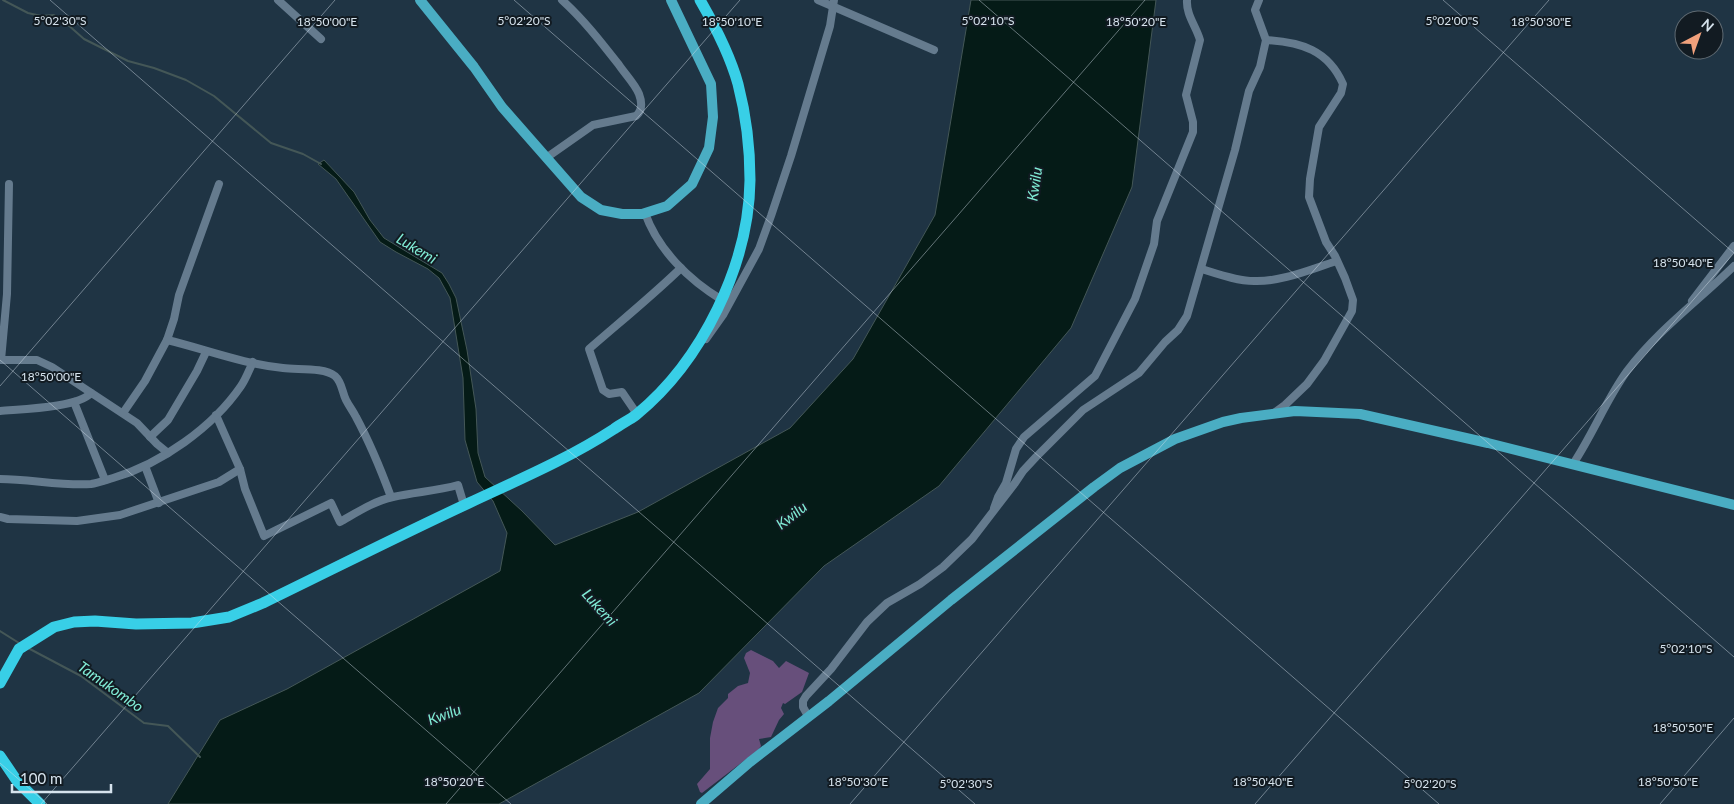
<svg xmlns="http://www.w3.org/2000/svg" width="1734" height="804" font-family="Lato,sans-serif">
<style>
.forest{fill:#674f7b}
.water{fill:#051b17;stroke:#445757}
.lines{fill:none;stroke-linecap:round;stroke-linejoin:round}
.stream{stroke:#445757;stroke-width:2}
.minor{stroke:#657b8e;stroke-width:8}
.major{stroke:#4aadc3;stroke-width:10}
.highway{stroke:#38cfe7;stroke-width:11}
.ticks{fill:none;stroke:#d6e3ed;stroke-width:1;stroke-opacity:0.45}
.labels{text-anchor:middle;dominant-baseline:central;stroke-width:4;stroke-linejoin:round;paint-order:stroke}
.water-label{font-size:15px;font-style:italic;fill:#81ecd6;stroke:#121b22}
.ticks-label{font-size:12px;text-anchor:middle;fill:#d6e3ed;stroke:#121b22;stroke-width:4;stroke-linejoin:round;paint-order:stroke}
</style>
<rect width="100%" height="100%" fill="#1f3444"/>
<polygon class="forest" points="751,650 773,661 779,668 786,661 809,673 802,692 785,704 783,703 781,708 784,714 779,720 771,737 759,739 761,746 758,750 702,793 700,792 697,784 710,769 710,738 713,722 718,708 728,698 728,694 738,686 748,683 750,673 744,658 746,653"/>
<polygon class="water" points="971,0 1156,0 1132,187 1071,328 939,486 824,566 699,693 499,804 168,804 220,720 287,689 500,571 507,533 493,501 477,482 465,440 463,378 450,298 439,278 428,269 396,252 380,242 336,179 318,164 324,160 354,192 370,220 384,238 442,273 449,284 456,298 467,350 476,409 478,453 485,477 522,511 555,545 638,512 790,428 853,359 935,215"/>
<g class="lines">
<g class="stream">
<polyline points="3,0 28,13 41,16 54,15 67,24 84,39 128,61 154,68 186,80 214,96 271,143 303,154 321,164"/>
<polyline points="0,631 19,643"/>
<polyline points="28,648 81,676 144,723 168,726 200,757"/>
</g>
<g class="minor">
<polyline points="278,0 321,39"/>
<polyline points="818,0 934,50"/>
<path d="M1266,40C1301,42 1328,50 1343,84L1341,93L1319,127L1310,179L1309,197L1326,242L1335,256L1345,278L1353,300L1352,311L1324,361L1307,384L1285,405L1274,413"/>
<path d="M546,158L593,125L636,116C643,110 642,102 639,94C635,84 625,74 619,65C601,42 584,20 562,0"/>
<path d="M645,213C658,250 689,280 722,300"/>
<path d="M1202,269C1218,274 1237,281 1254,281C1282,282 1311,269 1337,261"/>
<polyline points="1692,301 1734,246"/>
<polyline points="706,339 723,315 759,249 771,216 791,156 830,26 834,0"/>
<path d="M167,340C205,349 243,364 283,368C297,370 324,367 335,376C342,382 342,392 346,400C349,406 353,411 356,417C370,443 381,470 391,497"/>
<polyline points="0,360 37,360 52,367 137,423 157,444 168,453"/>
<polyline points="1,360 7,294 9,184"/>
<polyline points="74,402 105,480"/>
<path d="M0,411C21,409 77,408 91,393"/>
<polyline points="123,413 145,381 167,340 174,319 179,295 219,184"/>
<path d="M637,414L622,392L609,394L603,390L589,349C620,322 652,296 681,268"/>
<path d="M216,415L240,469L245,489L264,536L331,503L340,522C356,513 374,501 393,497C415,492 437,491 458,485L464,505"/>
<polyline points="150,437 168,420 197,371 206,352"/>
<path d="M1573,464C1593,434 1606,400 1627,371C1657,331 1698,301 1734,266"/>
<polyline points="145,466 159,503"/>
<path d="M0,479C30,479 61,486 91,484C98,483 106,480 113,478C161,464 213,427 241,386C246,379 249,370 253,362"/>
<path d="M994,508L998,497L1006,483L1016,449L1024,437L1095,376L1135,299L1154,244L1157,221L1193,132V122L1186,95L1200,40C1196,26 1186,15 1187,0"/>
<polyline points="0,517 8,519 77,521 120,515 219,482 240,469"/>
<polyline points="808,716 803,707 803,701 806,696 831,669 867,622 887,603 920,584 943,567 972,539 1015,483 1023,471 1036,457 1083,410 1139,373 1165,342 1178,330 1187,316 1235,150 1249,91 1260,67 1266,40 1255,10 1259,0"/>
</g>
<g class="major">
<polyline points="420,0 474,67 502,107 581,197 601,210 622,214 642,214 667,206 692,184 709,148 713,117 711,84 671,0"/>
<polyline points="701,804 750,762 829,701 951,600 1094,487 1120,468 1175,439 1223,422 1241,418 1295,411 1360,414 1488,443 1734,505"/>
</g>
<g class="highway">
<path d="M0,683L19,649L54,627L74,622L95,621L136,624L192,623L229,617L263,603C331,570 400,535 469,503C518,480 568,459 614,429C621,424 629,420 636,415C702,361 749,265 750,180C750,148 746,115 738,84C730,55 715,26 700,0"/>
<polyline points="0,756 17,781 40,804"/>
</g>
</g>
<path class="ticks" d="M50,0L975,804M514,0L1439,804M979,0L1734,657M1443,0L1734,253M0,360L511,804M0,386L335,0M0,763L47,804M41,804L740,0M446,804L1145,0M850,804L1549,0M1255,804L1734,253M1660,804L1734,718"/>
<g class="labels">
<g class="water-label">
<text transform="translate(1034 184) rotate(-81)">Kwilu</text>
<text transform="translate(417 248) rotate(31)">Lukemi</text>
<text transform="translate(791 515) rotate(-38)">Kwilu</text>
<text transform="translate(600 607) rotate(48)">Lukemi</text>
<text transform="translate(111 686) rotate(35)">Tamukombo</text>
<text transform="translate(444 714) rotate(-20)">Kwilu</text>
</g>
</g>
<g class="ticks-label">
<text x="60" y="25">5°02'30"S</text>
<text x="524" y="25">5°02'20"S</text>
<text x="988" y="25">5°02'10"S</text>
<text x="1452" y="25">5°02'00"S</text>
<text x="327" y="26">18°50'00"E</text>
<text x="732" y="26">18°50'10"E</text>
<text x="1136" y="26">18°50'20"E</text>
<text x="1541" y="26">18°50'30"E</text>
<text x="1683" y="267">18°50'40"E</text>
<text x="51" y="381">18°50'00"E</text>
<text x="1686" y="653">5°02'10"S</text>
<text x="1683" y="732">18°50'50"E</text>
<text x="454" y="786">18°50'20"E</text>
<text x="858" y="786">18°50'30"E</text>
<text x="1263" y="786">18°50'40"E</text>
<text x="1668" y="786">18°50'50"E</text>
<text x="966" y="788">5°02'30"S</text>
<text x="1430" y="788">5°02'20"S</text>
</g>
<g transform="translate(1699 35) rotate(41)"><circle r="24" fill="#121b22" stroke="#606b73"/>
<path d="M0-4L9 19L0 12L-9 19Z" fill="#f1a17c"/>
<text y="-8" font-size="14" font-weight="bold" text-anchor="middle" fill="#d6e3ed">N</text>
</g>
<path d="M12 784v8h99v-8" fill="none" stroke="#d6e3ed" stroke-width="2.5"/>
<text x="20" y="784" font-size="15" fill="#d6e3ed" stroke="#121b22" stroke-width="4" paint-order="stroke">100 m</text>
</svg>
